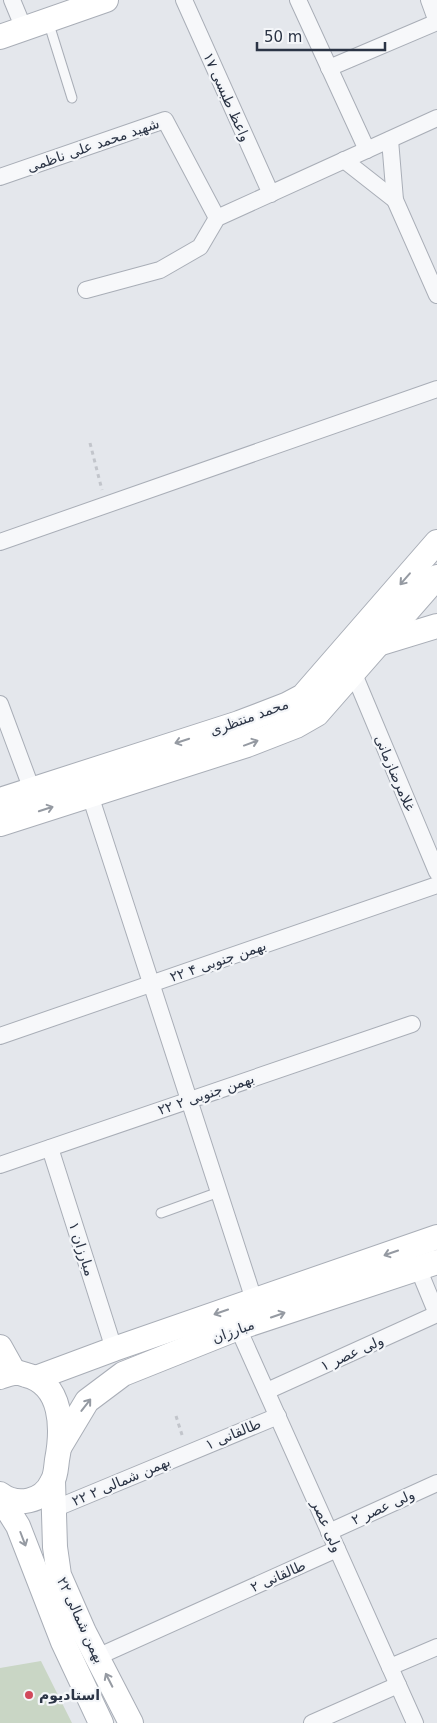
<svg xmlns="http://www.w3.org/2000/svg" width="437" height="1723" font-family="'DejaVu Sans','Noto Naskh Arabic',sans-serif">
<style>
.green{fill:#c9d6c5}
.lines{fill:none;stroke-linecap:round;stroke-linejoin:round}
.lane-casing{stroke:#a9aeb7;stroke-width:11}
.street-casing{stroke:#a9aeb7;stroke-width:18}
.secondary-casing{stroke:#a9aeb7;stroke-width:26}
.path{stroke:#c2c5cb;stroke-width:3;stroke-dasharray:4 4;stroke-linecap:butt}
.lane{stroke:#f7f8fa;stroke-width:9}
.street{stroke:#f7f8fa;stroke-width:16}
.secondary{stroke:#fff;stroke-width:24}
.oneway{stroke:#959aa2}
.poi-dot{fill:#d1495b;stroke:#f4f6f9;stroke-width:2}
.labels{text-anchor:middle;dominant-baseline:central;stroke-width:4.5;stroke-linejoin:round;paint-order:stroke}
.street-label{font-size:14px;fill:#2b3445;stroke:#f4f6f9}
.poi-label{font-size:14px;font-weight:bold;fill:#2b3445;stroke:#f4f6f9;text-anchor:start}
</style>
<rect width="100%" height="100%" fill="#e4e7ec"/>
<polygon class="green" points="41,1661 72,1723 0,1723 0,1668"/>
<g class="lines">
<g class="lane-casing">
<g id="lane">
<polyline points="48,21 72,98"/>
<polyline points="161,1213 219,1192"/>
</g>
</g>
<g class="street-casing">
<g id="street">
<polyline points="12,0 24,29"/>
<polyline points="184,0 271,194"/>
<polyline points="298,0 367,150"/>
<polyline points="429,0 437,22"/>
<polyline points="329,68 437,22"/>
<polyline points="390,140 395,200 437,295"/>
<polyline points="344,160 395,200"/>
<polyline points="0,177 165,120 217,218"/>
<polyline points="86,290 160,270 200,247 217,218 437,118"/>
<polyline points="0,542 437,389"/>
<polyline points="354,674 437,872"/>
<polyline points="0,704 32,790"/>
<polyline points="90,795 254,1300"/>
<polyline points="0,1036 437,885"/>
<polyline points="50,1148 114,1349"/>
<polyline points="0,1165 412,1024"/>
<polyline points="418,1268 437,1314"/>
<polyline points="238,1328 415,1723"/>
<polyline points="267,1391 437,1314"/>
<polyline points="54,1509 278,1416"/>
<polyline points="329,1532 437,1483"/>
<polyline points="97,1657 337,1549"/>
<polyline points="390,1667 437,1647"/>
<polyline points="312,1723 398,1685"/>
</g>
</g>
<g class="secondary-casing">
<g id="secondary">
<polyline points="0,37 106,0"/>
<polyline points="381,643 437,626"/>
<polyline points="0,800 239,723 286,705 303,696 437,542"/>
<polyline points="0,824 247,745 296,726 317,714 437,577"/>
<polyline points="0,1347 14,1372"/>
<path d="M0,1377C4,1376 10,1373 15,1373C18,1372 23,1374 26,1375C63,1384 63,1429 57,1460C56,1467 56,1476 52,1482C43,1502 17,1507 0,1494"/>
<polyline points="36,1378 114,1349 437,1237"/>
<polyline points="60,1446 87,1401 123,1374 238,1328 437,1262"/>
<polyline points="53,1481 55,1547 59,1575 84,1632 131,1723"/>
<polyline points="0,1497 18,1526 63,1642 101,1723"/>
</g>
</g>
<g class="path">
<polyline points="90,443 102,490"/>
<polyline points="176,1416 183,1438"/>
</g>
<use href="#lane" class="lane"/>
<use href="#street" class="street"/>
<use href="#secondary" class="secondary"/>
</g>
<defs><path id="oneway-shaft" d="M-6 0H5M1.5-3L5.5 0L1.5 3" fill="none" stroke-width="1.6" stroke-linecap="round" stroke-linejoin="round" transform="scale(1.25)"/></defs>
<g class="oneway">
<use href="#oneway-shaft" transform="translate(405 579) rotate(131)"/>
<use href="#oneway-shaft" transform="translate(182 741) rotate(162)"/>
<use href="#oneway-shaft" transform="translate(251 743) rotate(-20)"/>
<use href="#oneway-shaft" transform="translate(46 809) rotate(-18)"/>
<use href="#oneway-shaft" transform="translate(391 1253) rotate(161)"/>
<use href="#oneway-shaft" transform="translate(221 1312) rotate(161)"/>
<use href="#oneway-shaft" transform="translate(278 1315) rotate(-19)"/>
<use href="#oneway-shaft" transform="translate(86 1405) rotate(-52)"/>
<use href="#oneway-shaft" transform="translate(23 1539) rotate(69)"/>
<use href="#oneway-shaft" transform="translate(109 1680) rotate(-117)"/>
</g>
<circle class="poi-dot" cx="29" cy="1695" r="5"/>
<g class="labels">
<g class="street-label">
<text transform="translate(227 97) rotate(66)">واعظ طبسی ۱۷</text>
<text transform="translate(93 145) rotate(-19)">شهید محمد علی ناظمی</text>
<text transform="translate(249 717) rotate(-20)">محمد منتظری</text>
<text transform="translate(395 773) rotate(67)">غلامرضازمانی</text>
<text transform="translate(218 961) rotate(-19)">۲۲ بهمن جنوبی ۴</text>
<text transform="translate(206 1094) rotate(-19)">۲۲ بهمن جنوبی ۲</text>
<text transform="translate(82 1249) rotate(72)">مبارزان ۱</text>
<text transform="translate(233 1331) rotate(-20)">مبارزان</text>
<text transform="translate(352 1353) rotate(-24)">ولی عصر ۱</text>
<text transform="translate(233 1434) rotate(-23)">طالقانی ۱</text>
<text transform="translate(121 1481) rotate(-23)">۲۲ بهمن شمالی ۲</text>
<text transform="translate(383 1507) rotate(-24)">ولی عصر ۲</text>
<text transform="translate(327 1526) rotate(66)">ولی عصر</text>
<text transform="translate(278 1576) rotate(-24)">طالقانی ۲</text>
<text transform="translate(81 1620) rotate(65)">۲۲ بهمن شمالی</text>
</g>
<g class="poi-label">
<text x="39" y="1695">استادیوم</text>
</g>
</g>
<path d="M257 42v8h128v-8" fill="none" stroke="#2b3445" stroke-width="2.5"/>
<text x="264" y="42" font-size="15" fill="#2b3445" stroke="#f4f6f9" stroke-width="4" paint-order="stroke">50 m</text>
</svg>
